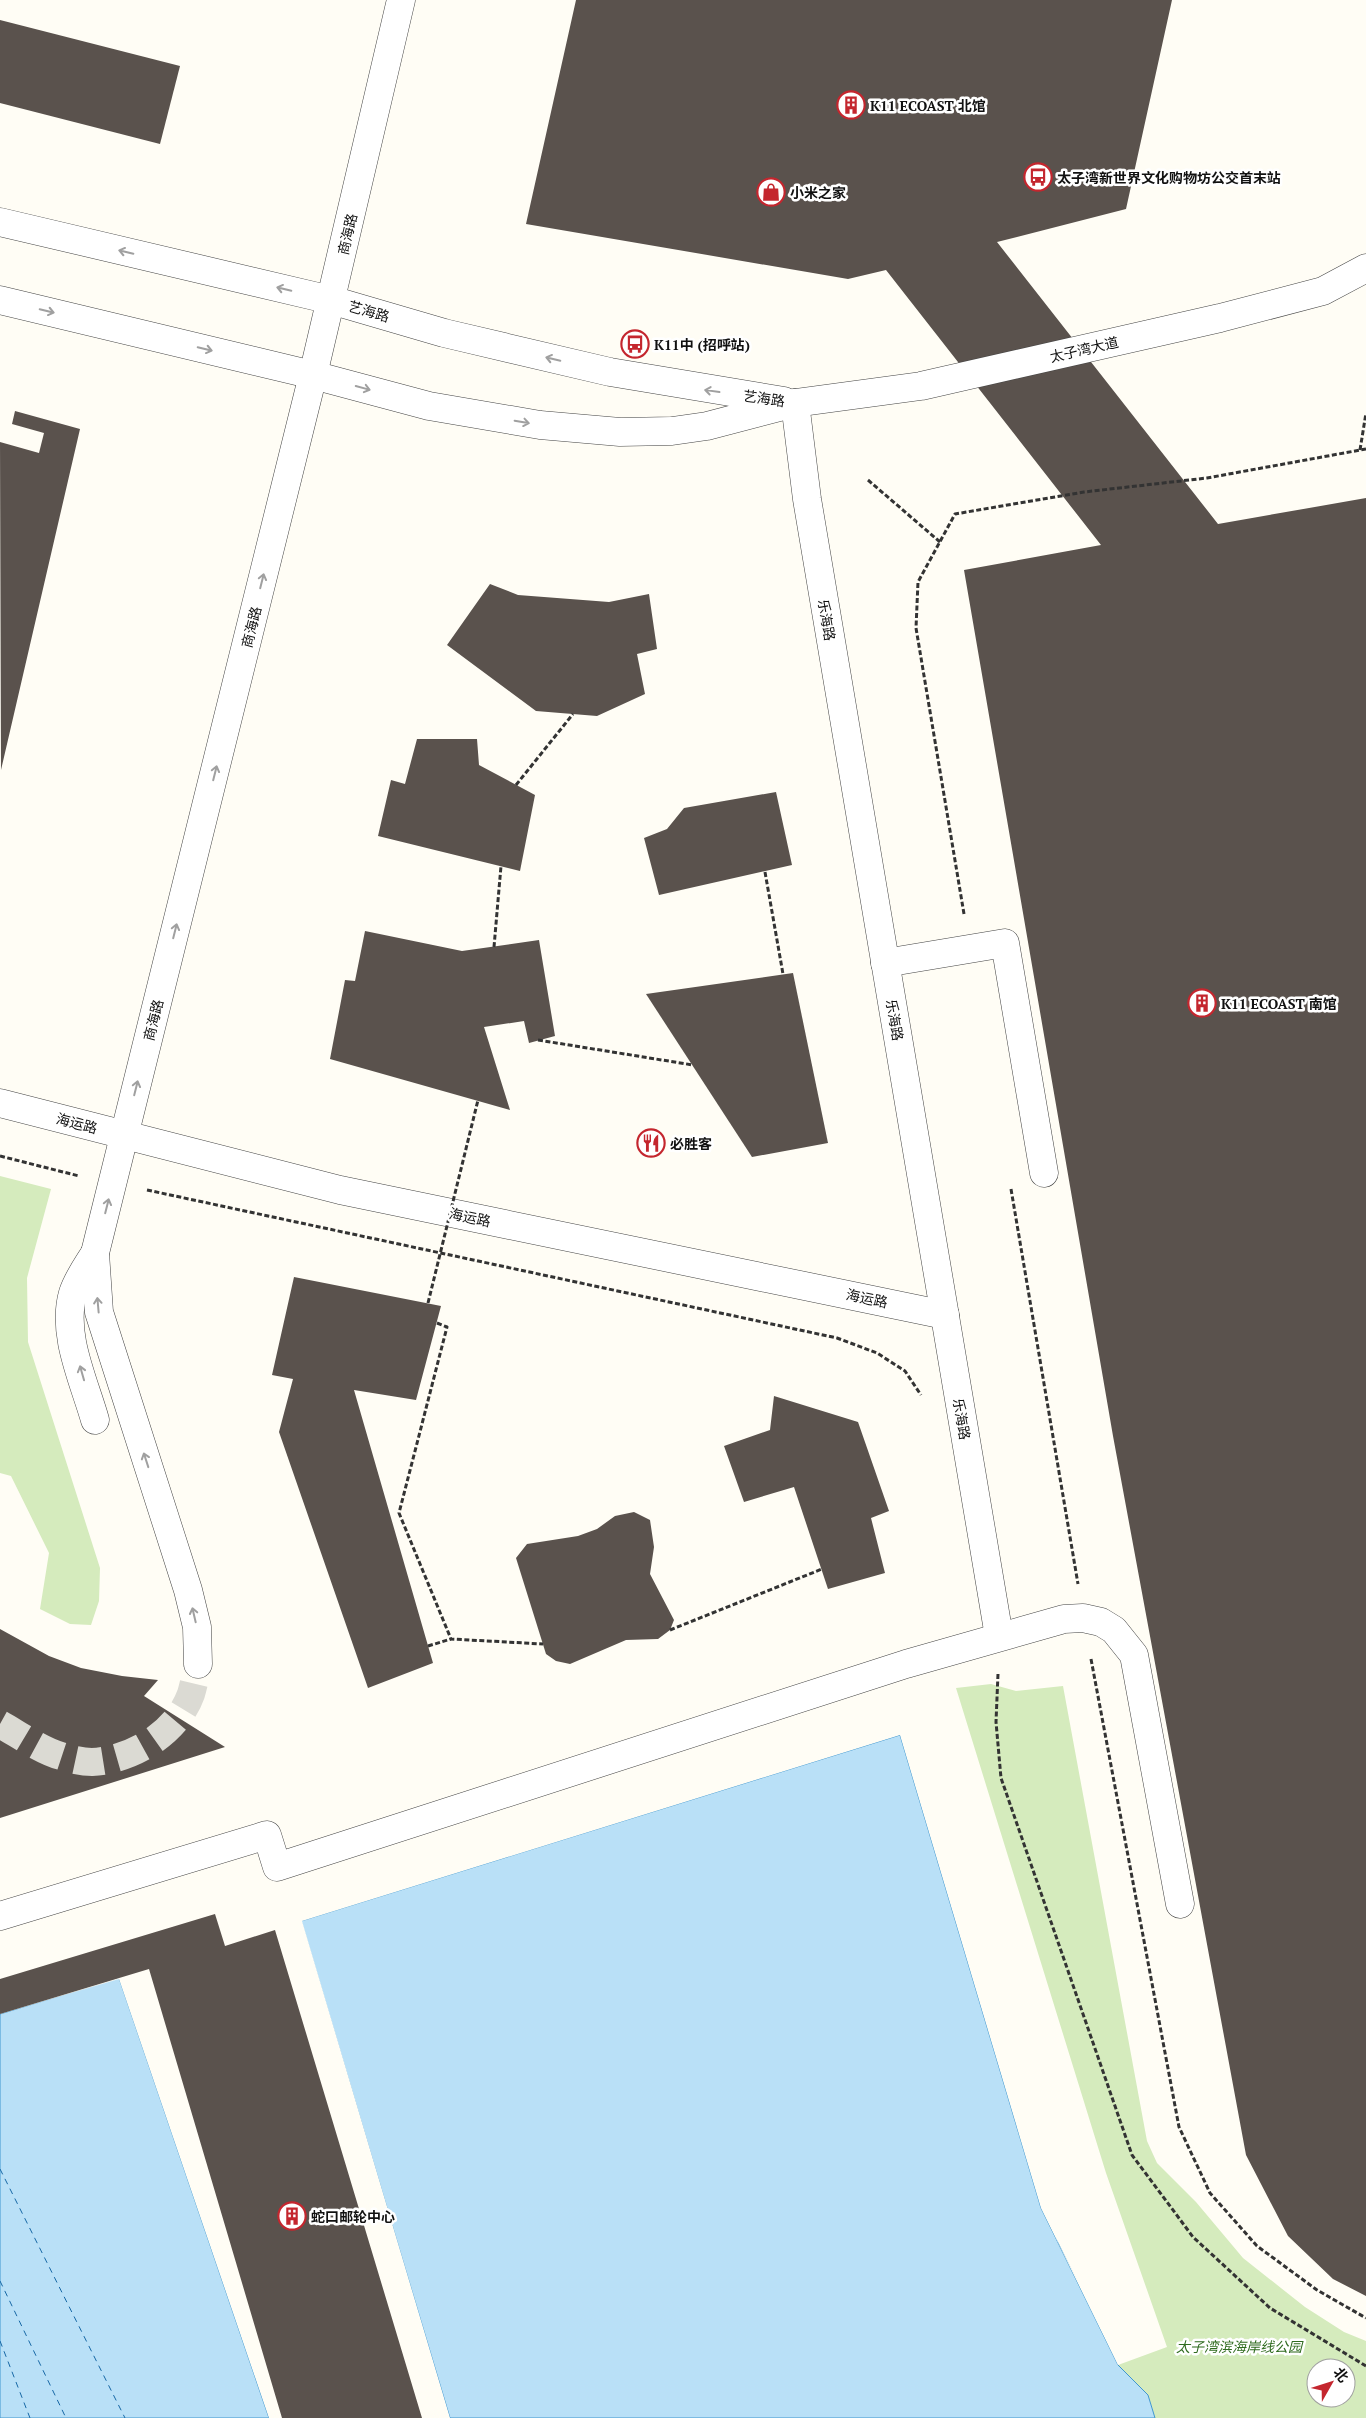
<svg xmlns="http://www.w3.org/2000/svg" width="1366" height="2418" font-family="'PT Serif','Noto Sans SC',serif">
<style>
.green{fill:#d5ebbd;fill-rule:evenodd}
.water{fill:#b9e0f7;stroke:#3f96cf}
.pier{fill:#fffdf5}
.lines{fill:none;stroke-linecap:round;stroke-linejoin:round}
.ferry{stroke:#1768a6;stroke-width:1;stroke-dasharray:6 5;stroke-linecap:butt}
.building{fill:#5a524d}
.minor-tunnel{stroke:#dbdad3;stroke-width:28;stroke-dasharray:28 14;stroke-linecap:butt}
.minor-casing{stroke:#444;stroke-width:29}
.path{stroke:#333;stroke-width:3;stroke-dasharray:5 2.5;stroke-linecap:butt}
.minor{stroke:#fff;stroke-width:28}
.path-bridge{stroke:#333;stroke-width:3;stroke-dasharray:5 2.5;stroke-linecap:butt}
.oneway{stroke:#a0a0a0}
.labels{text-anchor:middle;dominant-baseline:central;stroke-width:5;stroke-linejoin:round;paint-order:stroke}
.poi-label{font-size:14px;font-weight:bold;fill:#111;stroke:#fff;text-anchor:start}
.street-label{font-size:14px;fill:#111;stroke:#fff}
.park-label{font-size:14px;font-style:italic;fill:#2f6b1f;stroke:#fff}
</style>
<rect width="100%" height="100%" fill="#fffdf5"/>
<g class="green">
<polygon points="0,1176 51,1189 27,1278 28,1342 100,1568 99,1601 91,1625 70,1624 40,1609 49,1553 11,1476 0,1473"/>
<path d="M991,1684L1016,1691L1063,1686L1147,2141L1157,2163L1196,2202L1243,2258L1305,2307L1344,2332L1366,2341V2418H1155L1148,2395L1118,2365L1167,2347L1106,2173L956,1688ZM1316,2368H1346V2398H1316Z"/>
</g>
<g class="water">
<polygon points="900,1735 1041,2208 1118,2365 1148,2395 1155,2418 450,2418 301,1921"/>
<polygon points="119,1978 269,2418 0,2418 0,2014"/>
</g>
<g class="pier">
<polygon points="900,1732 903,1734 1044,2207 1059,2244 1120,2364 1118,2365 1041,2208 900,1735 302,1921 450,2418 448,2418 299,1920"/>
<polygon points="121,1977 271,2418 269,2418 119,1979 0,2014 0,2012"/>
</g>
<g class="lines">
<g class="ferry">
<polyline points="0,2169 125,2418"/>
<polyline points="0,2281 66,2418"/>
<polyline points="0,2341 30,2418"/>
</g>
</g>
<g class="building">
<polygon points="576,0 1172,0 1126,209 997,242 1218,524 1366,498 1366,2296 1333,2279 1288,2236 1246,2155 1113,1436 964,570 1101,545 886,270 848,279 526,224"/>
<polygon points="0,20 180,66 160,144 0,103"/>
<polygon points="15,411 80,429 1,770 0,442 39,453 44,433 12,424"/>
<polygon points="490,584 518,595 609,602 649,594 657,649 637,654 645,694 597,716 536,711 447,645"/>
<polygon points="417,739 477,739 479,765 535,795 520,871 378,836 391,780 405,784"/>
<polygon points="776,792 792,865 659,895 644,838 667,829 684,808"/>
<polygon points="365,931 462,951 539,940 555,1036 529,1043 524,1021 484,1027 510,1110 330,1059 345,980 355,981"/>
<polygon points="793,973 828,1143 752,1157 646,994"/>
<polygon points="294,1277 441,1306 416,1400 354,1390 433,1663 368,1688 279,1432 293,1379 272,1375"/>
<polygon points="774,1396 858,1422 889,1511 871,1518 885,1573 828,1589 794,1487 744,1502 724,1446 770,1430"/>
<polygon points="634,1512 650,1520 654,1547 650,1574 674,1620 670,1630 658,1639 626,1640 570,1664 556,1661 546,1654 516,1558 527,1544 578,1536 597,1529 615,1516"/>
<polygon points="0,1629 49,1656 81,1668 122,1676 158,1680 144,1696 225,1747 0,1818"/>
<polygon points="215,1914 225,1946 275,1930 422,2418 282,2418 149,1969 0,2014 0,1979"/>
</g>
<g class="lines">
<path class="minor-tunnel" d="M0,1724C18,1734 42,1751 61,1756C70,1759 82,1762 92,1762C132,1760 177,1733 191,1694C194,1684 196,1673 198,1664"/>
<g class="minor-casing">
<g id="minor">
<polyline points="0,222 331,300 444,333 610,372 784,401"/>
<polyline points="0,300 313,375 429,406 540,425 620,432 672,431 707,426 795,403 921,386 1220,318 1323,291 1366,268"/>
<polyline points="795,403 807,499 999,1636"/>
<polyline points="885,963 1005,943 1044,1173"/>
<polyline points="0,1103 340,1190 945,1315"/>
<path d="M95,1253C87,1266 78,1278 73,1293C61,1334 84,1381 95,1420"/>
<polyline points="198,1664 197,1627 188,1590 99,1312 95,1253 313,375 401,0"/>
<polyline points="0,1916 267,1835 277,1867 906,1664 1064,1619 1083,1618 1101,1622 1114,1630 1134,1655 1180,1904"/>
</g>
</g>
<g class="path">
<polyline points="1360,450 1366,413"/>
<polyline points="868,480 940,542"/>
<polyline points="516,785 573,714"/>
<polyline points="765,872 783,974"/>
<polyline points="964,914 916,628 918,582 955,514 1084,492 1207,478 1366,449"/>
<polyline points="494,947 501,866"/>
<polyline points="538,1040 693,1065"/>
<polyline points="0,1156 79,1176"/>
<polyline points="1011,1189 1078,1584"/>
<polyline points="147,1190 837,1338 877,1353 905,1371 921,1395"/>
<polyline points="437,1323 447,1327 399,1513 451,1639 543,1644"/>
<polyline points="670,1630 822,1569"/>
<polyline points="428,1646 451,1639"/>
<polyline points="1091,1659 1179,2127 1210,2193 1257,2246 1317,2290 1366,2318"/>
<polyline points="998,1674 996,1722 1001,1778 1132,2155 1193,2237 1270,2308 1366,2366"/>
</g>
<use href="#minor" class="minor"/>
<polyline class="path-bridge" points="428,1303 478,1100"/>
</g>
<defs><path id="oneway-shaft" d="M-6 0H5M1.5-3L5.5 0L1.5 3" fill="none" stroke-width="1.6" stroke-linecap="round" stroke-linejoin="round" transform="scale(1.25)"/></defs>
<g class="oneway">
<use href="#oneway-shaft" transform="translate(126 252) rotate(-167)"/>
<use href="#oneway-shaft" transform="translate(284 289) rotate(-167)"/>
<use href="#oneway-shaft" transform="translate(47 311) rotate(13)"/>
<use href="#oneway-shaft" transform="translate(205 349) rotate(13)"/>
<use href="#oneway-shaft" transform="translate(553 359) rotate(-167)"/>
<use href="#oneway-shaft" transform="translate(363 388) rotate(15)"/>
<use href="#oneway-shaft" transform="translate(712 391) rotate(-172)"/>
<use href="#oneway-shaft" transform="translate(522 422) rotate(10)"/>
<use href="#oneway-shaft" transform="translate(262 581) rotate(-76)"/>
<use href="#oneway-shaft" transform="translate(215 773) rotate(-76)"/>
<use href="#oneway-shaft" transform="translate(175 931) rotate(-76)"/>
<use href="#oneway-shaft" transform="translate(136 1088) rotate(-76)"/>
<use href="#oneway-shaft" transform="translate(107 1206) rotate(-76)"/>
<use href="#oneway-shaft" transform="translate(98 1305) rotate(-95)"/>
<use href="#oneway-shaft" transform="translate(82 1373) rotate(-106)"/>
<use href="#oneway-shaft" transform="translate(146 1460) rotate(-108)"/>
<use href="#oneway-shaft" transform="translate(194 1615) rotate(-103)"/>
</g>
<defs>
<g id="building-ring" transform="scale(1.4375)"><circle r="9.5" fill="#fff" stroke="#c4262e" stroke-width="1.5"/><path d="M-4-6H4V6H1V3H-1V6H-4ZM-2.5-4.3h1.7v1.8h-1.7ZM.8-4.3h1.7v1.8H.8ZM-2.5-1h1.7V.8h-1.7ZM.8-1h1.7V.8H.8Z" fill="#c4262e"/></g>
<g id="bus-ring" transform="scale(1.4375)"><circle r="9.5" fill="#fff" stroke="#c4262e" stroke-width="1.5"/><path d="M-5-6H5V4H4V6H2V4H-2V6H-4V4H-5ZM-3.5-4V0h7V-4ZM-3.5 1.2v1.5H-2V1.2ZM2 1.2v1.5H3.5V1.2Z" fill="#c4262e"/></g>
<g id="shop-ring" transform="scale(1.4375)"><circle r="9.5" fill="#fff" stroke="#c4262e" stroke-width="1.5"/><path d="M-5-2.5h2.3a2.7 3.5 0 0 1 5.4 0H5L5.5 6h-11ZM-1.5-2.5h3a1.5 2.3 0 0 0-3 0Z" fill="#c4262e"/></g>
<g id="restaurant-ring" transform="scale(1.4375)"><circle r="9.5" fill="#fff" stroke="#c4262e" stroke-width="1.5"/><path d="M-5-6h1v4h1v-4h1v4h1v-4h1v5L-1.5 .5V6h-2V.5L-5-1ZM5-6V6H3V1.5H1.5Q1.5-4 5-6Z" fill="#c4262e"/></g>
</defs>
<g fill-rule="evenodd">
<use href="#building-ring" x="851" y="105"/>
<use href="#bus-ring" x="1038" y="177"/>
<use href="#shop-ring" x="771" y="192"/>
<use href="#bus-ring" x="635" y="344"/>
<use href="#building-ring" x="1202" y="1003"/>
<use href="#restaurant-ring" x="651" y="1143"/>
<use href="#building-ring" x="292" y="2216"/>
</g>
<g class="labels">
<g class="poi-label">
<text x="870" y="105">K11 ECOAST 北馆</text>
<text x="1057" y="177">太子湾新世界文化购物坊公交首末站</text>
<text x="790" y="192">小米之家</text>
<text x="654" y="344">K11中 (招呼站)</text>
<text x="1221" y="1003">K11 ECOAST 南馆</text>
<text x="670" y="1143">必胜客</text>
<text x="311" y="2216">蛇口邮轮中心</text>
</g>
<g class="street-label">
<text transform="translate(347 234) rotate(-77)">商海路</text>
<text transform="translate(369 311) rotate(16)">艺海路</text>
<text transform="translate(1084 349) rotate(-13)">太子湾大道</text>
<text transform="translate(764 398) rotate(8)">艺海路</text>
<text transform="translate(827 620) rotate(80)">乐海路</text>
<text transform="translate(251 627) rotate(-76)">商海路</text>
<text transform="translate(153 1020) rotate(-76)">商海路</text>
<text transform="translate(895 1020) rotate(80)">乐海路</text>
<text transform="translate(77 1123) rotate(15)">海运路</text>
<text transform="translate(470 1217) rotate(12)">海运路</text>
<text transform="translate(867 1298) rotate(12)">海运路</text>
<text transform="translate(962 1419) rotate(80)">乐海路</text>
</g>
<g class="park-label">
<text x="1239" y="2346">太子湾滨海岸线公园</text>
</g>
</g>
<g transform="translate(1331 2383) rotate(51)"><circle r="24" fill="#ffffff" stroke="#a0a0a0"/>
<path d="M0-4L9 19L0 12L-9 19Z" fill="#c4262e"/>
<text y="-8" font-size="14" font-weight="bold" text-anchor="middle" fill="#111111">北</text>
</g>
</svg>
